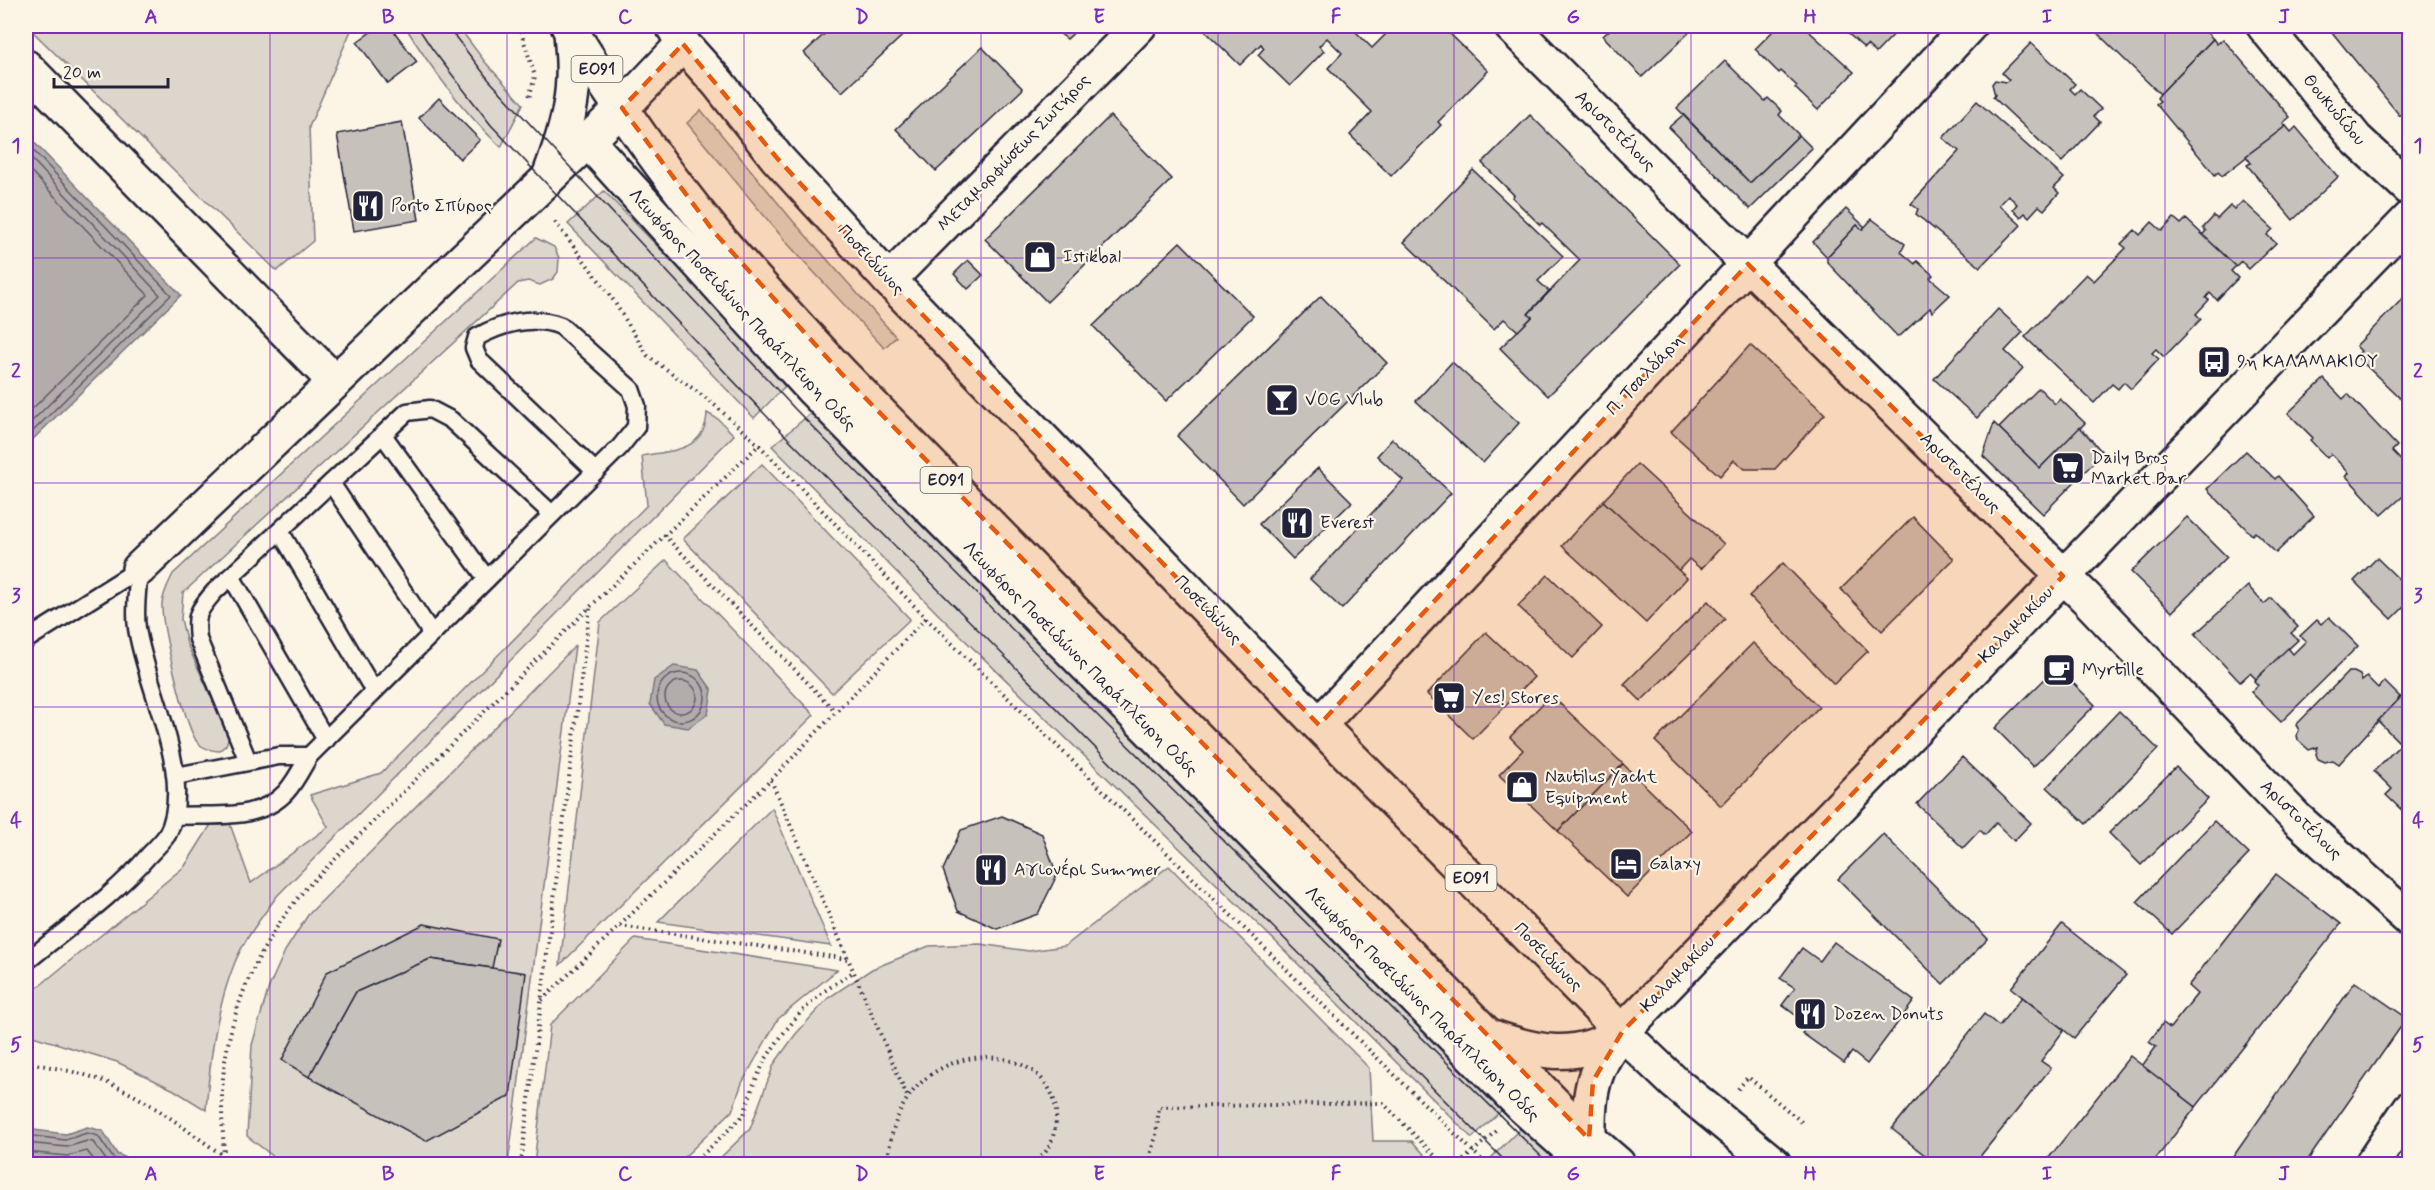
<svg xmlns="http://www.w3.org/2000/svg" width="2435" height="1190" font-family="Mynerve,sans-serif">
<style>
.green{fill:#dcd6cc;stroke:#7f7c84;stroke-width:1.5}
.water{fill:#b2adab;stroke:#78757e;stroke-width:1.5}
.lines{fill:none;stroke-linecap:round;stroke-linejoin:round}
.shore{stroke:#5c5a68;stroke-width:1.5}
.building{fill:#c6c1bb;stroke:#22223b;stroke-width:1.5}
.service-casing{stroke:#22223b;stroke-width:21}
.minor-casing{stroke:#22223b;stroke-width:38}
.secondary-casing{stroke:#22223b;stroke-width:38}
.trunk-casing{stroke:#22223b;stroke-width:38}
.path{stroke:#22223b;stroke-width:4;stroke-dasharray:1.5 4.5;stroke-linecap:butt}
.service{stroke:#fcf5e5;stroke-width:16}
.minor{stroke:#fcf5e5;stroke-width:33}
.secondary{stroke:#fcf5e5;stroke-width:33}
.trunk{stroke:#fcf5e5;stroke-width:33}
.tram{stroke:#22223b;stroke-width:1.5}
.marked{fill:#e8590c;fill-opacity:0.2;stroke:#e8590c;stroke-width:4.5;stroke-dasharray:12 8;stroke-linejoin:round}
.grid{fill:none;stroke:#7b2cbf;stroke-width:1.5;stroke-opacity:0.55}
.labels{text-anchor:middle;dominant-baseline:central;stroke-width:4.5;stroke-linejoin:round;paint-order:stroke}
.shield{fill:#fcf5e5;stroke:#63616e;stroke-width:1.5}
.shield-label{font-size:16px;font-weight:bold;fill:#22223b}
.street-label{font-size:18px;fill:#22223b;stroke:#fcf5e5}
.poi-label{font-size:18px;fill:#22223b;stroke:#fcf5e5;text-anchor:start}
.neatline{fill:none;stroke:#7b2cbf;stroke-width:2}
.grid-label{font-size:20px;text-anchor:middle;font-weight:bold;fill:#7b2cbf}
</style>
<rect width="100%" height="100%" fill="#fcf5e5"/>
<filter id="ink" filterUnits="userSpaceOnUse"><feTurbulence type="fractalNoise" baseFrequency=".0167" numOctaves="2"/><feDisplacementMap in="SourceGraphic" scale="12" xChannelSelector="R" yChannelSelector="G"/><feConvolveMatrix kernelMatrix="1 2 1 2 8 2 1 2 1" color-interpolation-filters="sRGB"/></filter>
<g filter="url(#ink)">
<g class="green">
<polygon points="27,26 353,26 309,127 313,241 277,271"/>
<path d="M405,26H458L485,62L523,104L501,147C465,114 430,67 405,26Z"/>
<polygon points="701,110 793,221 896,337 884,348 787,243 687,123"/>
<polygon points="604,191 789,382 754,418 568,224"/>
<path d="M536,238L554,247L559,258L558,272L553,279L540,285L528,281L518,283L183,593L181,619L187,644L229,736L226,745L219,751C210,750 204,749 198,743C186,731 161,624 162,604C163,593 168,584 173,574Z"/>
<polygon points="817,408 1503,1109 1472,1138 1268,934 940,616 772,446"/>
<path d="M707,413L718,419L734,435L277,896C262,917 245,938 235,962C216,1009 210,1059 206,1110L174,1090L117,1062L26,1034V997L185,866L212,823L221,820L230,824L251,883L328,827L310,795L381,773L647,505L642,456C672,450 705,452 707,413Z"/>
<polygon points="762,464 910,619 832,693 683,539"/>
<polygon points="666,560 814,715 560,965 600,622"/>
<polygon points="575,646 508,1164 283,1164 247,1136 252,1045 269,987 285,951 308,915"/>
<polygon points="772,808 831,946 658,922"/>
<polygon points="1169,866 1369,1068 1373,1141 1412,1141 1433,1164 721,1164 717,1161 750,1129 774,1064 795,1035 828,998 872,969 929,946 980,944 1029,951 1065,946"/>
<polygon points="635,939 837,970 778,1019 742,1083 732,1111 677,1164 534,1164 550,1025"/>
<polygon points="1521,1128 1560,1164 1498,1164 1491,1158"/>
</g>
<g class="water">
<polygon points="26,134 181,295 26,446"/>
<polygon points="674,666 698,670 712,690 708,714 688,728 664,724 650,704 654,680"/>
<polygon points="87,1127 103,1131 117,1154 141,1164 26,1164 26,1129 66,1134"/>
</g>
<g class="lines">
<g class="shore">
<polyline points="26,143 171,295 26,438"/>
<polyline points="26,153 160,295 26,427"/>
<polyline points="26,166 148,295 26,415"/>
<circle cx="681" cy="697" r="24"/>
<circle cx="681" cy="697" r="16"/>
<polyline points="26,1135 65,1140 87,1133 98,1136 113,1158 127,1164"/>
<polyline points="26,1143 67,1147 87,1141 93,1142 109,1164"/>
<polyline points="26,1152 67,1156 87,1151 97,1164"/>
</g>
</g>
<g class="building">
<polygon points="379,26 390,26 417,62 388,84 357,42"/>
<polygon points="833,26 913,26 842,92 804,53"/>
<polygon points="1050,26 1081,26 1067,39"/>
<polygon points="1200,26 1350,26 1372,48 1394,26 1442,26 1488,71 1438,122 1441,125 1391,176 1350,135 1372,112 1328,68 1342,53 1327,38 1319,46 1324,51 1290,86 1258,55 1264,48 1261,44 1240,65"/>
<polygon points="1614,26 1696,26 1642,77 1603,36"/>
<polygon points="1778,26 1803,26 1854,72 1818,110 1795,88 1797,86 1781,71 1779,73 1755,49"/>
<polygon points="1840,26 1902,26 1876,53 1867,45 1864,48"/>
<polygon points="2083,26 2201,26 2213,39 2160,94 2090,26 2087,29"/>
<polygon points="2327,26 2398,26 2408,36 2404,39 2410,46 2410,106 2400,116"/>
<polygon points="2213,39 2217,44 2223,39 2290,117 2283,123 2286,126 2222,176 2218,172 2215,175 2156,104 2160,101 2157,98 2160,94"/>
<polygon points="2031,43 2075,84 2070,89 2075,94 2080,89 2101,109 2094,116 2100,122 2062,162 1993,97 1995,95 1992,84 1995,80 2006,82 2009,80 2002,73"/>
<polygon points="982,47 1023,89 936,171 896,129"/>
<polygon points="1725,61 1765,101 1768,98 1782,111 1779,115 1799,135 1750,183 1677,108"/>
<polygon points="439,98 480,140 460,159 419,118"/>
<polygon points="1977,101 2064,178 2054,188 2059,193 2044,210 2039,206 2029,217 2025,213 2021,217 2013,209 2017,204 2008,195 1999,205 2021,225 1980,267 1916,214 1918,209 1911,204 1959,151 1943,138"/>
<polygon points="1530,115 1680,264 1548,396 1500,348 1532,317 1528,314 1580,260 1542,223 1540,225 1512,197 1514,195 1482,163"/>
<polygon points="1683,115 1750,183 1799,135 1812,148 1750,209 1669,127"/>
<polygon points="1110,116 1172,179 1047,302 985,239"/>
<polygon points="402,122 419,220 354,231 337,134"/>
<polygon points="2286,126 2291,132 2296,127 2338,177 2293,220 2247,165 2251,163 2246,156"/>
<polygon points="1473,170 1563,256 1538,281 1549,291 1528,314 1532,317 1518,331 1504,319 1494,329 1404,242"/>
<polygon points="2243,201 2273,229 2267,235 2276,243 2249,269 2241,261 2236,266 2202,235 2206,231 2203,228 2214,216 2217,219 2230,206 2235,209"/>
<polygon points="1846,209 1865,227 1862,230 1857,225 1827,257 1813,242"/>
<polygon points="2174,218 2181,224 2186,219 2236,266 2231,271 2238,278 2217,300 2210,293 2206,298 2209,300 2196,314 2201,319 2164,357 2156,349 2152,353 2159,359 2131,389 2124,382 2118,389 2112,384 2094,403 2025,337 2086,274 2094,281 2126,248 2121,244 2135,230 2140,235 2152,222 2162,231"/>
<polygon points="1872,219 1905,244 1901,252 1915,264 1917,261 1933,275 1930,278 1950,295 1932,312 1930,308 1901,335 1897,336 1827,262 1827,257 1857,225 1862,230"/>
<polygon points="1180,242 1253,316 1166,401 1093,326"/>
<polygon points="968,260 983,275 968,289 954,274"/>
<polygon points="2410,291 2410,390 2401,399 2356,356 2361,351 2356,346"/>
<polygon points="1321,296 1387,363 1243,504 1177,436"/>
<polygon points="1998,309 2023,332 2005,351 2023,368 1977,418 1934,379"/>
<polygon points="1750,345 1825,414 1775,469 1745,469 1734,460 1720,476 1671,432"/>
<polygon points="1452,362 1519,423 1483,463 1416,401"/>
<polygon points="2324,379 2343,399 2348,394 2397,446 2392,451 2410,470 2410,490 2382,515 2346,476 2349,473 2331,454 2327,458 2310,440 2313,438 2288,413"/>
<polygon points="2039,388 2055,404 2060,399 2085,423 2040,468 1999,428"/>
<polygon points="1994,423 2040,468 2080,427 2103,453 2043,514 1983,456"/>
<polygon points="1392,439 1451,493 1342,609 1310,579 1403,480 1377,456"/>
<polygon points="2246,451 2275,479 2278,476 2314,516 2276,553 2255,532 2252,535 2207,489"/>
<polygon points="1637,464 1724,544 1701,569 1689,559 1678,571 1603,501"/>
<polygon points="1318,468 1352,502 1293,559 1259,524"/>
<polygon points="1603,501 1687,578 1646,623 1562,546"/>
<polygon points="1913,517 1954,559 1882,631 1841,589"/>
<polygon points="2187,517 2227,557 2172,612 2131,572"/>
<polygon points="2377,558 2410,590 2410,601 2392,619 2354,581"/>
<polygon points="1783,563 1868,651 1834,684 1749,596"/>
<polygon points="1548,575 1602,627 1573,658 1518,606"/>
<polygon points="2248,586 2264,604 2271,598 2298,627 2291,633 2298,640 2256,679 2250,673 2240,682 2195,634"/>
<polygon points="1708,601 1725,619 1641,701 1624,684"/>
<polygon points="2329,617 2358,646 2281,722 2251,692 2258,685 2254,681 2288,648 2293,654 2306,641 2300,636 2317,620 2321,624"/>
<polygon points="1486,632 1534,677 1473,739 1427,694"/>
<polygon points="1753,643 1819,707 1721,806 1655,741"/>
<polygon points="2057,667 2095,705 2033,767 1995,728"/>
<polygon points="2348,672 2354,672 2360,675 2362,681 2367,677 2378,688 2384,681 2400,697 2339,764 2333,760 2325,762 2318,759 2316,754 2318,747 2309,750 2298,740 2297,735 2299,730 2296,725"/>
<polygon points="2404,694 2410,699 2410,818 2386,795 2392,789 2374,771 2401,744 2378,721"/>
<polygon points="1551,695 1623,764 1558,831 1499,775 1523,750 1510,737"/>
<polygon points="2119,711 2158,749 2086,824 2047,787"/>
<polygon points="1962,757 2031,823 2014,841 1996,823 1985,835 1980,830 1963,848 1917,804"/>
<polygon points="1623,764 1692,831 1627,897 1558,831"/>
<polygon points="2176,767 2208,799 2141,865 2109,833"/>
<polygon points="1002,816 1042,834 1057,875 1038,914 997,929 958,911 943,870 961,830"/>
<polygon points="2214,821 2249,854 2172,934 2137,902"/>
<polygon points="1883,834 1988,939 1943,984 1838,879"/>
<polygon points="2276,874 2341,924 2196,1107 2142,1066 2156,1047 2149,1042 2163,1023 2170,1028 2197,994 2188,986"/>
<polygon points="424,924 498,939 492,968 430,959 356,992 309,1077 282,1060 327,972"/>
<polygon points="2062,924 2126,975 2074,1038 2011,988"/>
<polygon points="1834,942 1914,1001 1867,1064 1852,1052 1844,1063 1802,1033 1809,1025 1782,1005 1795,988 1780,978 1802,948 1820,961"/>
<polygon points="430,959 526,973 510,1096 426,1141 309,1077 356,992"/>
<polygon points="2355,982 2407,1018 2305,1164 2228,1164"/>
<polygon points="2022,997 2064,1030 2041,1061 2051,1068 1974,1164 1936,1164 1892,1129 1984,1014 1999,1026"/>
<polygon points="2130,1056 2196,1107 2152,1164 2044,1164"/>
</g>
<g class="lines">
<g class="service-casing">
<g id="service">
<polyline points="383,435 487,579"/>
<polyline points="331,483 432,634"/>
<polyline points="280,531 374,691"/>
<polyline points="231,576 326,740"/>
<polyline points="26,640 139,569"/>
<path d="M248,761L198,639C195,614 198,611 214,592L407,412L430,409L451,420L552,514"/>
<polyline points="176,776 279,756 309,756"/>
<path d="M174,816C211,814 259,822 286,792C295,782 302,768 309,756L620,447L636,427L637,406L631,389L561,326C533,315 503,323 477,337L474,348L479,360L595,471"/>
<path d="M26,962C67,928 114,896 149,855C155,849 162,842 167,835C197,778 145,687 137,628C134,609 138,587 139,569"/>
</g>
</g>
<g class="minor-casing">
<g id="minor">
<polyline points="1511,26 1748,264 2086,598 2297,819 2410,920"/>
<polyline points="2264,26 2356,139 2410,189"/>
<polyline points="26,67 335,382"/>
<polyline points="587,140 813,390 1523,1107 1587,1164"/>
<polyline points="889,280 1139,26"/>
<polyline points="139,569 622,108"/>
<polyline points="1319,725 1969,26"/>
<polyline points="2372,1164 2410,1108"/>
</g>
</g>
<g class="secondary-casing">
<g id="secondary">
<path d="M1487,1035C1537,1053 1575,1062 1622,1032"/>
<path d="M1589,1139C1588,1093 1592,1068 1622,1032L2410,218"/>
</g>
</g>
<g class="trunk-casing">
<g id="trunk">
<path d="M568,26C612,97 661,169 715,234C755,281 798,327 840,372L1589,1139L1618,1164"/>
<polyline points="673,26 683,44 718,83 777,158 889,280 1319,725 1635,1045 1675,1083 1774,1164"/>
<polyline points="622,108 683,44"/>
<path d="M549,177C561,145 572,113 573,78C574,63 572,47 571,32"/>
</g>
</g>
<g class="path">
<polyline points="519,26 535,76 529,98"/>
<polyline points="555,222 610,295 648,356 710,401 759,445 926,618 1486,1164"/>
<polyline points="664,535 835,711"/>
<polyline points="771,780 908,1098"/>
<polyline points="620,926 847,959"/>
<polyline points="542,1000 771,780 926,618"/>
<path d="M26,1062C49,1067 75,1071 98,1079C149,1097 191,1135 236,1164"/>
<polyline points="1738,1089 1748,1077 1804,1124"/>
<path d="M224,1157C223,1127 220,1099 224,1069C232,1001 262,941 306,888L590,607L759,445"/>
<polyline points="699,1159 704,1164"/>
<polyline points="521,1164 590,608"/>
<polyline points="693,1164 744,1115 753,1086 765,1060 782,1035 801,1012 823,992 853,972"/>
<path d="M888,1164C893,1021 1072,1035 1055,1128C1052,1144 1045,1158 1030,1164"/>
<polyline points="1147,1164 1156,1136 1159,1107 1383,1103 1443,1164"/>
<polyline points="1459,1164 1496,1131"/>
</g>
<use href="#service" class="service"/>
<use href="#minor" class="minor"/>
<use href="#secondary" class="secondary"/>
<use href="#trunk" class="trunk"/>
<g class="tram">
<polyline points="417,26 433,50 491,125 777,427 1508,1164"/>
<polyline points="447,26 489,80 795,409 1083,701 1549,1164"/>
</g>
</g>
</g>
<path class="marked" d="M683,44L777,158L889,280L1319,725L1748,264L2063,576L1622,1032L1593,1081L1589,1139L840,372L714,232L622,108Z"/>
<path class="grid" d="M270,26V1164M507,26V1164M744,26V1164M981,26V1164M1218,26V1164M1454,26V1164M1691,26V1164M1928,26V1164M2165,26V1164M26,258H2410M26,483H2410M26,707H2410M26,932H2410"/>
<defs>
<g id="restaurant-square" transform="scale(1.725)"><rect x="-9" y="-9" width="18" height="18" rx="4" fill="#22223b" stroke="#fcf5e5"/><path d="M-5-6h1v4h1v-4h1v4h1v-4h1v5L-1.5 .5V6h-2V.5L-5-1ZM5-6V6H3V1.5H1.5Q1.5-4 5-6Z" fill="#fff"/></g>
<g id="shop-square" transform="scale(1.725)"><rect x="-9" y="-9" width="18" height="18" rx="4" fill="#22223b" stroke="#fcf5e5"/><path d="M-5-2.5h2.3a2.7 3.5 0 0 1 5.4 0H5L5.5 6h-11ZM-1.5-2.5h3a1.5 2.3 0 0 0-3 0Z" fill="#fff"/></g>
<g id="bus-square" transform="scale(1.725)"><rect x="-9" y="-9" width="18" height="18" rx="4" fill="#22223b" stroke="#fcf5e5"/><path d="M-5-6H5V4H4V6H2V4H-2V6H-4V4H-5ZM-3.5-4V0h7V-4ZM-3.5 1.2v1.5H-2V1.2ZM2 1.2v1.5H3.5V1.2Z" fill="#fff"/></g>
<g id="bar-square" transform="scale(1.725)"><rect x="-9" y="-9" width="18" height="18" rx="4" fill="#22223b" stroke="#fcf5e5"/><path d="M-6-5H6L.8 .8V4.5H3.5V6h-7V4.5H-.8V.8Z" fill="#fff"/></g>
<g id="supermarket-square" transform="scale(1.725)"><rect x="-9" y="-9" width="18" height="18" rx="4" fill="#22223b" stroke="#fcf5e5"/><path d="M-6-5.5h2.5l.6 2H6L4.5 2H-2.5L-4.4-4H-6ZM-1.5 3.2a1.3 1.3 0 1 0 .1 0ZM3 3.2a1.3 1.3 0 1 0 .1 0Z" fill="#fff"/></g>
<g id="cafe-square" transform="scale(1.725)"><rect x="-9" y="-9" width="18" height="18" rx="4" fill="#22223b" stroke="#fcf5e5"/><path d="M-5.5-4.5H6V0H3Q3 3.5 0 3.5H-2.5Q-5.5 3.5-5.5 0ZM3-3.2v2h1.7v-2ZM-6 4.5H4V6H-6Z" fill="#fff"/></g>
<g id="hotel-square" transform="scale(1.725)"><rect x="-9" y="-9" width="18" height="18" rx="4" fill="#22223b" stroke="#fcf5e5"/><path d="M-6-4.5h1.5V1H6V5H4.5V3h-9V5H-6ZM-4 0a1.8 1.8 0 1 1 3.6 0ZM.5 0V-2.5h3Q6-2.5 6 0Z" fill="#fff"/></g>
</defs>
<g fill-rule="evenodd">
<use href="#restaurant-square" x="368" y="206"/>
<use href="#shop-square" x="1040" y="257"/>
<use href="#bus-square" x="2214" y="362"/>
<use href="#bar-square" x="1282" y="400"/>
<use href="#supermarket-square" x="2068" y="468"/>
<use href="#restaurant-square" x="1297" y="523"/>
<use href="#cafe-square" x="2059" y="670"/>
<use href="#supermarket-square" x="1449" y="698"/>
<use href="#shop-square" x="1522" y="787"/>
<use href="#hotel-square" x="1626" y="864"/>
<use href="#restaurant-square" x="991" y="870"/>
<use href="#restaurant-square" x="1810" y="1014"/>
</g>
<g class="labels">
<g class="shield">
<rect x="571.5" y="56" width="51" height="26" rx="4.5"/>
<rect x="920.5" y="467" width="51" height="26" rx="4.5"/>
<rect x="1445.5" y="865" width="51" height="26" rx="4.5"/>
</g>
<g class="shield-label">
<text x="597" y="69">ΕΟ91</text>
<text x="946" y="480">ΕΟ91</text>
<text x="1471" y="878">ΕΟ91</text>
</g>
<g class="street-label">
<text transform="translate(2334 110) rotate(50)">Θουκυδίδου</text>
<text transform="translate(1615 131) rotate(45)">Αριστοτέλους</text>
<text transform="translate(1014 153) rotate(-46)">Μεταμορφώσεως Σωτήρος</text>
<text transform="translate(871 260) rotate(47)">Ποσειδώνος</text>
<text transform="translate(742 310) rotate(47)">Λεωφόρος Ποσειδώνος Παράπλευρη Οδός</text>
<text transform="translate(1645 375) rotate(-47)">Π. Τσαλδάρη</text>
<text transform="translate(1960 473) rotate(45)">Αριστοτέλους</text>
<text transform="translate(1208 610) rotate(46)">Ποσειδώνος</text>
<text transform="translate(2016 625) rotate(-46)">Καλαμακίου</text>
<text transform="translate(1080 659) rotate(45)">Λεωφόρος Ποσειδώνος Παράπλευρη Οδός</text>
<text transform="translate(2301 820) rotate(44)">Αριστοτέλους</text>
<text transform="translate(1548 957) rotate(45)">Ποσειδώνος</text>
<text transform="translate(1678 974) rotate(-46)">Καλαμακίου</text>
<text transform="translate(1422 1004) rotate(45)">Λεωφόρος Ποσειδώνος Παράπλευρη Οδός</text>
</g>
<g class="poi-label">
<text x="391" y="206">Porto Σπύρος</text>
<text x="1063" y="257">Istikbal</text>
<text x="2237" y="362">9η ΚΑΛΑΜΑΚΙΟΥ</text>
<text x="1305" y="400">VOG Vlub</text>
<text x="2091" y="458">Daily Bros<tspan x="2091" dy="21">Market Bar</tspan></text>
<text x="1320" y="523">Everest</text>
<text x="2082" y="670">Myrtille</text>
<text x="1472" y="698">Yes! Stores</text>
<text x="1545" y="777">Nautilus Yacht<tspan x="1545" dy="21">Equipment</tspan></text>
<text x="1649" y="864">Galaxy</text>
<text x="1014" y="870">Αγιονέρι Summer</text>
<text x="1833" y="1014">Dozen Donuts</text>
</g>
</g>
<rect width="2435" height="1190" fill="none" stroke="#fcf5e5" stroke-width="66"/>
<path d="M54 78v9h114v-9" fill="none" stroke="#22223b" stroke-width="3"/>
<text x="63" y="78" font-size="18" fill="#22223b" stroke="#fcf5e5" stroke-width="4.5" paint-order="stroke">20 m</text>
<rect x="33" y="33" width="2369" height="1124" class="neatline"/>
<g class="grid-label">
<text x="151" y="23">A</text>
<text x="388" y="23">B</text>
<text x="625" y="23">C</text>
<text x="862" y="23">D</text>
<text x="1099" y="23">E</text>
<text x="1336" y="23">F</text>
<text x="1573" y="23">G</text>
<text x="1810" y="23">H</text>
<text x="2047" y="23">I</text>
<text x="2284" y="23">J</text>
<text x="16" y="152">1</text>
<text x="2418" y="152">1</text>
<text x="16" y="377">2</text>
<text x="2418" y="377">2</text>
<text x="16" y="602">3</text>
<text x="2418" y="602">3</text>
<text x="16" y="827">4</text>
<text x="2418" y="827">4</text>
<text x="16" y="1051">5</text>
<text x="2418" y="1051">5</text>
<text x="151" y="1180">A</text>
<text x="388" y="1180">B</text>
<text x="625" y="1180">C</text>
<text x="862" y="1180">D</text>
<text x="1099" y="1180">E</text>
<text x="1336" y="1180">F</text>
<text x="1573" y="1180">G</text>
<text x="1810" y="1180">H</text>
<text x="2047" y="1180">I</text>
<text x="2284" y="1180">J</text>
</g>
</svg>
